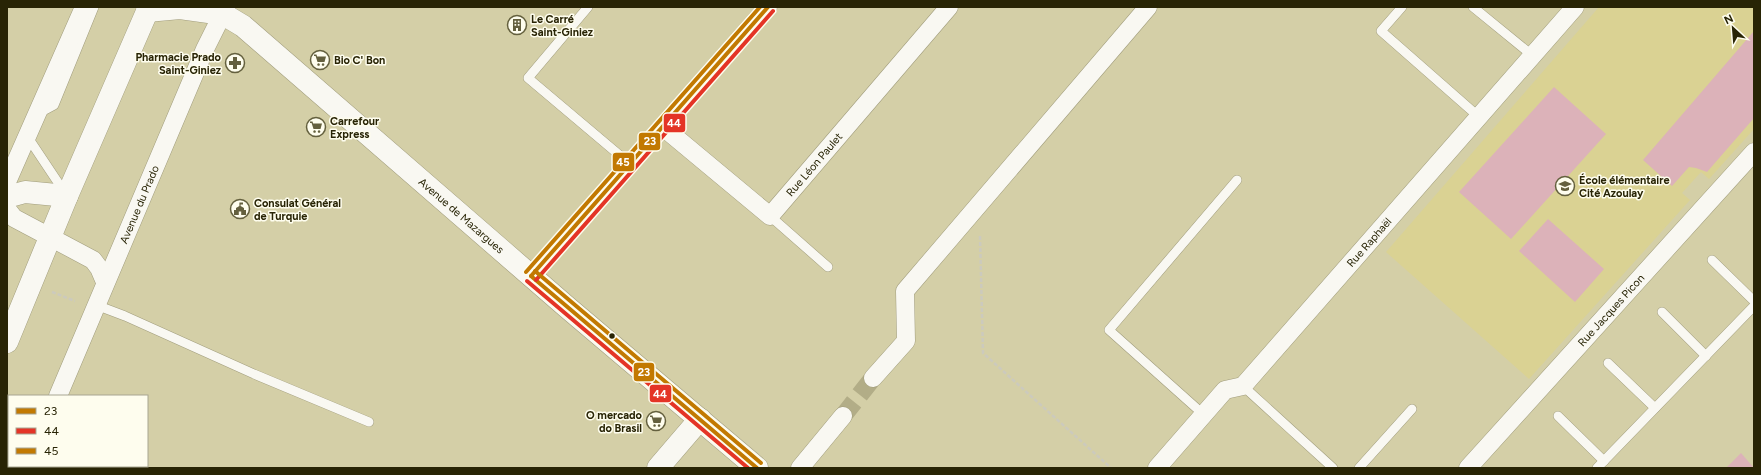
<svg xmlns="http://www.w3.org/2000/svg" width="1761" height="475" font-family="Figtree,sans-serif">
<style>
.built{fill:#dad293}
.green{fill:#dcb2b9}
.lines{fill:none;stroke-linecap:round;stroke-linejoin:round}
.street-tunnel{stroke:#b2ad87;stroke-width:18;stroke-dasharray:18 9;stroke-linecap:butt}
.lane-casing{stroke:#a19d7d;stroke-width:10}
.street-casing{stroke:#a19d7d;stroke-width:19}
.secondary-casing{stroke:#a19d7d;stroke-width:23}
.path{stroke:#cccabd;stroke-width:2.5;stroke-dasharray:4 2;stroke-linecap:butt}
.lane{stroke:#f9f8f2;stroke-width:9}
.street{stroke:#f9f8f2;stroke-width:18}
.secondary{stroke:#f9f8f2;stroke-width:22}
.bus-1-casing{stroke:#fefdee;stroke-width:7}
.bus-2-casing{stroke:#fefdee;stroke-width:7}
.bus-3-casing{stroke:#fefdee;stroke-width:7}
.bus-1{stroke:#c27901;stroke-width:4}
.bus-2{stroke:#e43426;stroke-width:4}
.bus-3{stroke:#c27901;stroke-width:4}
.bus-dot{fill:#282405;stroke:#fefdee;stroke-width:1.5}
.labels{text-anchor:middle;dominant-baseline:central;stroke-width:3;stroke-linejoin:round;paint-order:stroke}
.poi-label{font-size:11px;font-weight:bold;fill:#282405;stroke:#fefdee;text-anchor:start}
.street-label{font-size:11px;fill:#282405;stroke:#fefdee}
.line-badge{stroke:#fefdee;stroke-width:1.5}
.badge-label{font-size:11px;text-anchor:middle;font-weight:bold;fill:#fff}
</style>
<rect width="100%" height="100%" fill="#d4cfa7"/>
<polygon class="built" points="1599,7 1754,7 1754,129 1709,179 1701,172 1682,193 1690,200 1529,379 1386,252"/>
<g class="green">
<polygon points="1754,31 1754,118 1707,172 1696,168 1689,167 1672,186 1643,160"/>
<polygon points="1554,87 1606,134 1511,239 1459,192"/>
<polygon points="1548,219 1604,269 1575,302 1519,251"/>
<polygon points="1741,453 1754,468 1726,468"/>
</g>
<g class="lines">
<polyline class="street-tunnel" points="843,416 873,378"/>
<g class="lane-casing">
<g id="lane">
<polyline points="588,7 528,78 630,164"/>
<polyline points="1402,7 1381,31 1479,117"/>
<polyline points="1473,7 1533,56"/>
<polyline points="41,112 54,105 94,7"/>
<polyline points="27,136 65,193"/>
<polyline points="770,216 828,267"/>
<polyline points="1712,260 1754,301"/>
<polyline points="96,305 125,316 254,374 369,422"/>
<polyline points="1662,312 1706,356"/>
<polyline points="1608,363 1655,408"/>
<polyline points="1243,386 1333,468"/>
<polyline points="1203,414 1109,330 1237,180"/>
<polyline points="1558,416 1604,461"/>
<polyline points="1359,468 1412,409"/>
<polyline points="1597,468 1754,306"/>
</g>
</g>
<g class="street-casing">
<g id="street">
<path id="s1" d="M663,127L770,216L949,7"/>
<polyline points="7,182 84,7"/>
<polyline points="7,209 14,218 93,260 99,268 105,282"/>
<polyline points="531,276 768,7"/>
<polyline points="873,378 906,341 905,291 1148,7"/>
<path id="s2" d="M58,396L205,49L226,7"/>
<polyline points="28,468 29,466"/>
<polyline points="800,468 843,416"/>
<path id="s3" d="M1157,468L1225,390L1243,386L1575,7"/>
<path id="s4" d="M1468,468L1754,152"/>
</g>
</g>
<g class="secondary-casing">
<g id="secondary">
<path id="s5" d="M147,11L180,8L223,14L243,26L568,308L757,468"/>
<polyline points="7,197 25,192 67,196"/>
<polyline points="7,342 67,196 149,7"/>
<polyline points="658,468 700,419"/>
</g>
</g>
<g class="path">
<polyline points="980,236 983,353 1111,468"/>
<polyline points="52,292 75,301"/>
</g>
<use href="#lane" class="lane"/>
<use href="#street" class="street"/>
<use href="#secondary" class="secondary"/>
<g class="bus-1-casing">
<g id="bus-1">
<polyline points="531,276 768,7"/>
<polyline points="531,276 757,468"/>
</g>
</g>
<g class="bus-2-casing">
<g id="bus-2">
<polyline points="536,280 773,11"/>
<polyline points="527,281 748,468"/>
</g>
</g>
<g class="bus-3-casing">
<g id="bus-3">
<polyline points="535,271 761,463"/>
<polyline points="526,272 760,7"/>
</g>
</g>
<use href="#bus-1" class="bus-1"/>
<use href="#bus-2" class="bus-2"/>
<use href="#bus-3" class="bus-3"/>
</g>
<defs>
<g id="building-ring" transform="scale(1)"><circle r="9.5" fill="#fefdee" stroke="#64603e" stroke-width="1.5"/><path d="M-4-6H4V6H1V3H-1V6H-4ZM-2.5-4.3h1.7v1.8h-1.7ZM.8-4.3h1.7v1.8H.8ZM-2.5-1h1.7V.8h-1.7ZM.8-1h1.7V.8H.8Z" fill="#64603e"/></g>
<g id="supermarket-ring" transform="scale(1)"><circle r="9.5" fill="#fefdee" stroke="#64603e" stroke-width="1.5"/><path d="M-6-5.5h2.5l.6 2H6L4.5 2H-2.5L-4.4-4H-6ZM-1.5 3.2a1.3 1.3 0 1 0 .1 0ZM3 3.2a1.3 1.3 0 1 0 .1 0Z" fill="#64603e"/></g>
<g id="pharmacy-ring" transform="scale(1)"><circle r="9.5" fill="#fefdee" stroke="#64603e" stroke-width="1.5"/><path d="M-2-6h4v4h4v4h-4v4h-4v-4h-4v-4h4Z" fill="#64603e"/></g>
<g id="school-ring" transform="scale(1)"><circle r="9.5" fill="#fefdee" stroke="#64603e" stroke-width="1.5"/><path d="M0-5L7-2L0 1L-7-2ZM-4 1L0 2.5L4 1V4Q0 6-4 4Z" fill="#64603e"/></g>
<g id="civic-ring" transform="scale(1)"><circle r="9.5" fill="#fefdee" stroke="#64603e" stroke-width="1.5"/><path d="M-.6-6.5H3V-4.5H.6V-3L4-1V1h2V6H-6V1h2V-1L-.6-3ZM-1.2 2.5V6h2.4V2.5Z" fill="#64603e"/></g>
</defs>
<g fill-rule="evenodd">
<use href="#building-ring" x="517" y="25"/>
<use href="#supermarket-ring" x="320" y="60"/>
<use href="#pharmacy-ring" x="235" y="63"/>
<use href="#supermarket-ring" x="316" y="127"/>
<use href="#school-ring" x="1565" y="186"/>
<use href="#civic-ring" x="240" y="209"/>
<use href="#supermarket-ring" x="656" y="421"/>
</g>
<circle class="bus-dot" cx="612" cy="336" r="3.5"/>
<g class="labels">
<g class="poi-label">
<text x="531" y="19">Le Carré<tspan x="531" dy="13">Saint-Giniez</tspan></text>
<text x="221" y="57" text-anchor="end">Pharmacie Prado<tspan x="221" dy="13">Saint-Giniez</tspan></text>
<text x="334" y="60">Bio C' Bon</text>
<text x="330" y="121">Carrefour<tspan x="330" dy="13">Express</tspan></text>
<text x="1579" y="180">École élémentaire<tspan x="1579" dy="13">Cité Azoulay</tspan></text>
<text x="254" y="203">Consulat Général<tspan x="254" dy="13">de Turquie</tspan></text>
<text x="642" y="415" text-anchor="end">O mercado<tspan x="642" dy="13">do Brasil</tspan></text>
</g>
<g class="street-label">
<text stroke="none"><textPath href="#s1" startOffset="207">Rue Léon Paulet</textPath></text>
<text stroke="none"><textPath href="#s2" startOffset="208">Avenue du Prado</textPath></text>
<text stroke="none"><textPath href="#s5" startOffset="389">Avenue de Mazargues</textPath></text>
<text stroke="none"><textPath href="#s3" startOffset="313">Rue Raphaël</textPath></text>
<text stroke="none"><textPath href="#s4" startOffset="213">Rue Jacques Picon</textPath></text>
</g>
</g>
<g class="line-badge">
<rect x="663" y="113" width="23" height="20" rx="4" fill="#e43426"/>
<rect x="638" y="132" width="23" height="19" rx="4" fill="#c27901"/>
<rect x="612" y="152" width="23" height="20" rx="4" fill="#c27901"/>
<rect x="633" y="362" width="22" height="20" rx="4" fill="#c27901"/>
<rect x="649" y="384" width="23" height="19" rx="4" fill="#e43426"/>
</g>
<g class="badge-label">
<text x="674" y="127">44</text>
<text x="650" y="145">23</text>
<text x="623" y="166">45</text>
<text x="644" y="376">23</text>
<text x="660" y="398">44</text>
</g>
<rect width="1761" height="475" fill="none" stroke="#282405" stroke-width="16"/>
<rect x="8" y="395" width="140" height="72" fill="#fefdee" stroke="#a8a691"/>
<rect x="16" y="408" width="20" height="6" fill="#c27901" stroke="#a8a691"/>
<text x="44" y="415" font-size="12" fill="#282405">23</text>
<rect x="16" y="428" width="20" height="6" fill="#e43426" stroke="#a8a691"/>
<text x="44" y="435" font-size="12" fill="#282405">44</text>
<rect x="16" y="448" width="20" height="6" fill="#c27901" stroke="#a8a691"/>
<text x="44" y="455" font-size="12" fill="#282405">45</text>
<g transform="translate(1733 28) rotate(334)" stroke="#fefdee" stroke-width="3" paint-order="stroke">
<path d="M0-3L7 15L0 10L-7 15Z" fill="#282405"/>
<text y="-6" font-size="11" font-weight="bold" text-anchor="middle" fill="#282405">N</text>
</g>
</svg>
